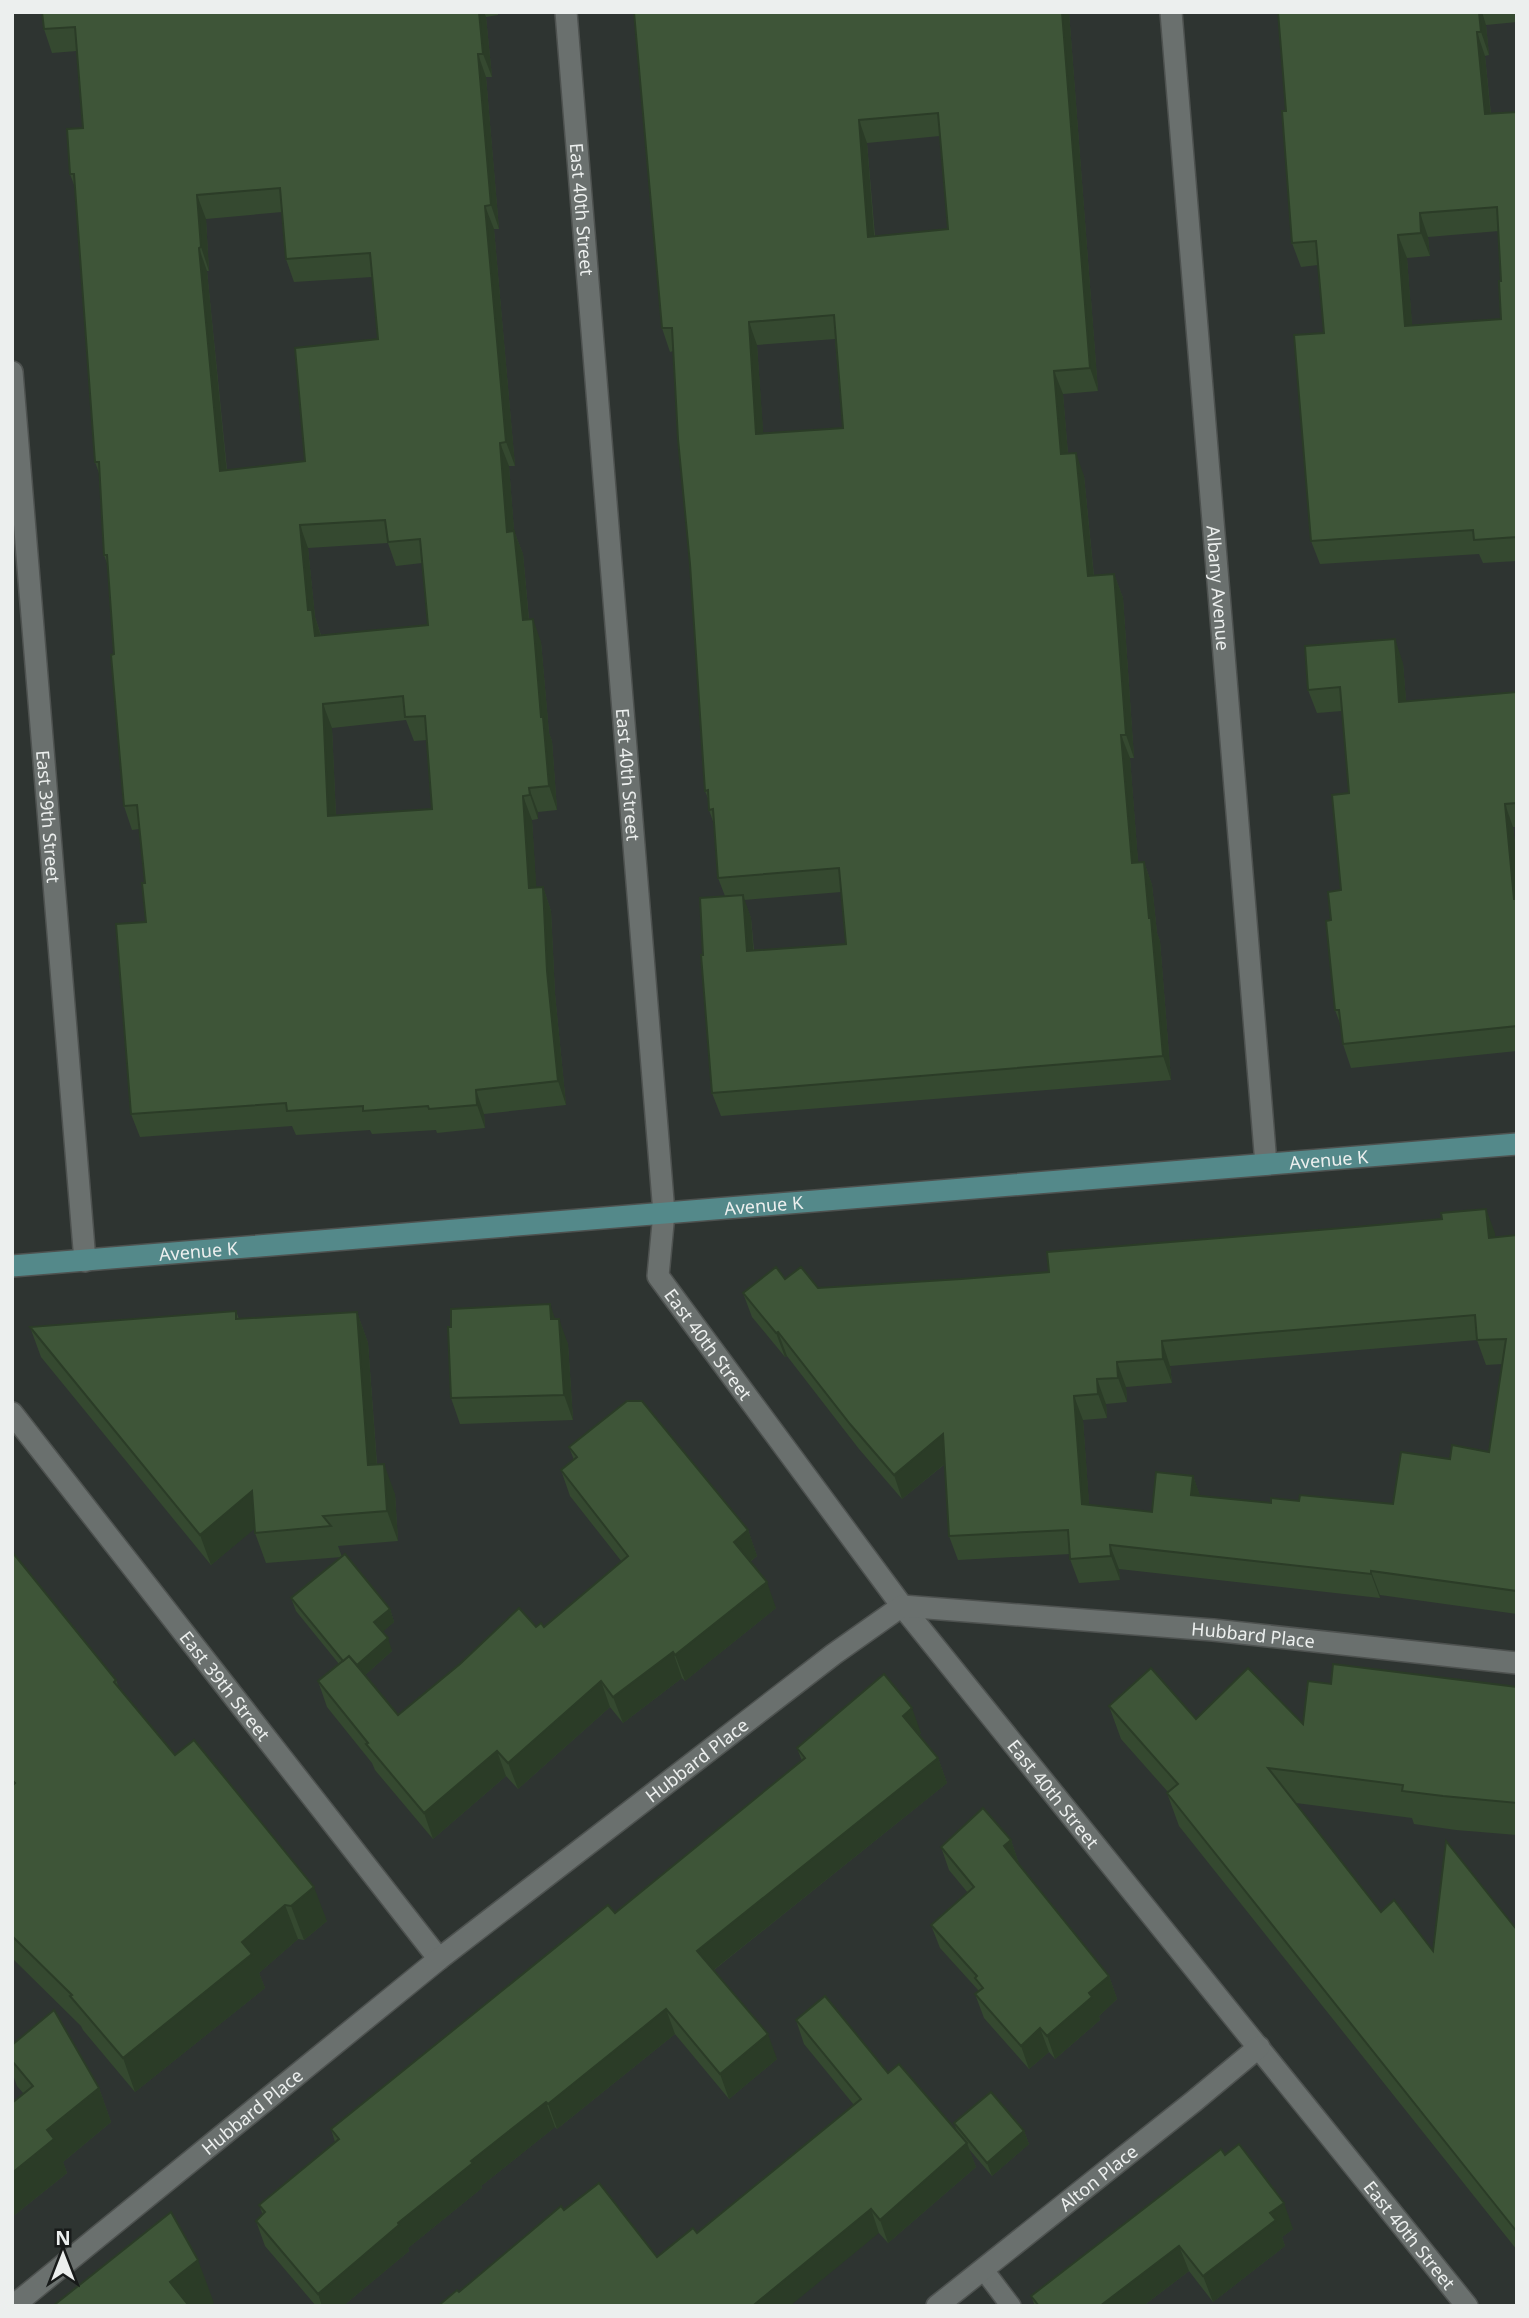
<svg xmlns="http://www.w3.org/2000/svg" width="1529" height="2318" font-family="'Noto Sans',sans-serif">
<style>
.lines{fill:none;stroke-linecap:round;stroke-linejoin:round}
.lane-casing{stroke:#4e5250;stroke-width:22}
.street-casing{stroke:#4e5250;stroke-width:24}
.secondary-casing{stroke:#4e5250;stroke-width:24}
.lane{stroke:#6a706e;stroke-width:19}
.street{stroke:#6a706e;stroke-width:21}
.secondary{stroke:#54898a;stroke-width:21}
.wall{fill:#354930;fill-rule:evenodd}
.shaded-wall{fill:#2b3c27}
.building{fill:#3e5538;stroke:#2b3c27;stroke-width:2;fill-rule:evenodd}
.labels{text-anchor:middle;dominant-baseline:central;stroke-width:6;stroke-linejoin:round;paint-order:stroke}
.street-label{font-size:18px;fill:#ecefee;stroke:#181b1a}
</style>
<rect width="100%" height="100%" fill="#2e3431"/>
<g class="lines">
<g class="lane-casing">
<polyline id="lane" points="983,2269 1011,2306"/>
</g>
<g class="street-casing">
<g id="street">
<path id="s1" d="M566,12L664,1213L658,1276L902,1606L1467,2306"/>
<path id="s2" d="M1171,12L1266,1164"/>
<path id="s3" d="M12,372L85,1261"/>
<path id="s4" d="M12,1413L439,1959"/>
<path id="s5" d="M13,2306L439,1959L834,1654L902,1606L1213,1630L1517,1663"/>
<path id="s6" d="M937,2306L1193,2102L1259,2047"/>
</g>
</g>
<g class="secondary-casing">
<g id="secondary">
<path id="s7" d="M12,1266L1517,1144"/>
</g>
</g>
<use href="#lane" class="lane"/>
<use href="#street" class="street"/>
<use href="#secondary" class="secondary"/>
</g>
<g class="wall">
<path d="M42,12H498V15L486,17L492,77H486L499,229H494L515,466H509L514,531L523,554L529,619L541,642L549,733L552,741L557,810L538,812V819L532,820L536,888L543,887L551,911L555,994L566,1105L484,1114L485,1128L437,1133L436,1130L372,1134L370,1130L296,1135L292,1126L140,1137L131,1114L146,922L145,883L139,829L132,830L124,806L108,566L104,555L99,473L95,462L76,190L70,174L83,128L77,51L52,53L44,29ZM282,212L286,259L294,282L372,277L378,339L305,461L227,470L207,271H209L206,219ZM388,543L396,566L422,563L428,625L321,635L315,617L308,548ZM406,720L414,741L427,740L432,809L336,816L332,728Z"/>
<path d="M634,12H1069L1098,391L1063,394L1068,454L1084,476L1094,576L1114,574L1123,598L1134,758H1130L1138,862H1144L1152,885L1157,933L1160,941L1171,1080L721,1116L712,1093L703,955L725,896L718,878L714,824L709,810V801L705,791L690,564L673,351L670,352L662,328ZM940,136L948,229L875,236L867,143ZM835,339L843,428L763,433L757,345ZM841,892L846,944L754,950L751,918L744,900Z"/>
<path d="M1278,12H1517V22L1486,25L1489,55L1485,56L1491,114L1517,112V561L1483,563L1479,554L1320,564L1311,541L1324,333L1318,265L1301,267L1292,243L1286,111ZM1499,231L1501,281V319L1412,326L1407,258L1430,256L1428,237Z"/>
<polygon points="1403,663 1406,701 1517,692 1517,827 1513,827 1517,860 1517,1051 1351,1068 1343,1044 1341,1026 1335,1010 1331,920 1341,890 1349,793 1342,711 1317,713 1308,690"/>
<path d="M1486,1209L1495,1237L1517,1235V1614L1380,1595V1598L1119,1569L1120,1580L1079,1583L1070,1559V1554L958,1560L949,1536L945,1464L902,1499L859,1449L787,1356L785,1357L752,1317L743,1293L785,1279L818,1288L961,1279L1049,1272L1355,1227L1442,1219ZM1477,1340L1486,1365L1502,1364L1489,1452L1450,1459L1393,1504L1299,1501L1271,1503L1200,1496L1193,1476L1152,1512L1089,1505L1083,1420L1107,1418L1106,1404L1127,1402L1126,1387L1172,1383L1170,1366Z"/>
<polygon points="236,1311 239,1319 357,1312 368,1343 377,1464 395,1494 398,1541 338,1546 342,1557 266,1563 255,1533 255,1528 211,1565 41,1357 30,1327"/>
<polygon points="555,1319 568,1344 573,1420 460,1424 451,1398"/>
<polygon points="569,1447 748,1530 757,1556 750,1562 776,1608 685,1681 682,1678 623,1723 610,1707 518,1789 506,1776 433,1839 375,1770 372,1763 327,1707 318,1681 339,1664 296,1611 291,1598 390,1609 394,1622 382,1632 392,1651 365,1675 398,1715 536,1627 544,1627 622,1562 570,1496 561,1470 574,1460"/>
<polygon points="12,1554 116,1680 119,1688 175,1755 327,1921 304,1940 298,1939 259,1973 265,1988 135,2092 83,2030 81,2026 12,1958"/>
<polygon points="1331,1684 1517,1687 1517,1835 1456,1830 1414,1824 1412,1818 1296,1803 1381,1912 1433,1951 1517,1930 1517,2250 1179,1826 1167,1793 1168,1792 1121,1739 1109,1706 1196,1719 1303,1724"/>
<polygon points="921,1733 919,1735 938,1758 947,1783 714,1970 777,2059 729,2099 675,2034 557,2129 555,2127 481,2186 482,2188 408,2248 409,2251 343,2306 316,2306 265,2246 256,2221 263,2215 259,2205 335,2142 331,2129 615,1913 802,1761 797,1748"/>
<polygon points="1011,1840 1019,1864 1109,1976 1117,1999 1099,2016 1100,2020 1055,2059 1049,2052 1029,2069 984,2018 975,1994 979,1991 940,1948 931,1925 968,1893 949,1870 941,1847"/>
<polygon points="796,2020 888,2073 957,2131 954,2123 1024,2131 1029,2144 992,2176 969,2149 976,2167 888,2243 879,2233 459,2292 564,2210 657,2257 697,2233 854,2105 804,2044"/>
<polygon points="12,2045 99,2088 111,2122 63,2162 67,2173 12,2217 12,2103 24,2094 17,2086 12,2072"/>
<polygon points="1225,2155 1293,2229 1282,2237 1285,2246 1213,2302 1189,2271 1143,2306 1035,2306 1031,2296"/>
</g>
<g class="shaded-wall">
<polygon points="479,12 484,12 486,17 492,77 483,54"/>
<polygon points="1062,12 1069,12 1098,391 1090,368"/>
<polygon points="1479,12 1482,12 1486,25 1489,55 1481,32"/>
<polygon points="1477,32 1485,56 1493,138 1485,114"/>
<polygon points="478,54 486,77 499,229 491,205"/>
<polygon points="859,120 867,143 876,260 868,237"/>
<polygon points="197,195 206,219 209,271 201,247"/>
<polygon points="485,206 494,229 515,466 506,442"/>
<polygon points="1420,213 1428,237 1430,256 1421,233"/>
<polygon points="1398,235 1407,258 1414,350 1405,326"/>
<polygon points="199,248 207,271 229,495 220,471"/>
<polygon points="749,322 757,345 765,457 756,434"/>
<polygon points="1054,371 1063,394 1070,478 1061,454"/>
<polygon points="500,443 509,466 516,555 507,532"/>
<polygon points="1076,453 1084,476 1096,599 1088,576"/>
<polygon points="300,525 308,548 315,617 320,633 323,660 315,636 308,610"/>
<polygon points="514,531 523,554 531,644 523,620"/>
<polygon points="1114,574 1123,598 1134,758 1126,735"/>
<polygon points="533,619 541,642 549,733 552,741 557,810 549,786 541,717"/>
<polygon points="1395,639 1403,663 1408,725 1399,702"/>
<polygon points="323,704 332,728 337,840 328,816"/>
<polygon points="1121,735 1130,758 1140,886 1132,863"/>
<polygon points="529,788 538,812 538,819 530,795"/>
<polygon points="523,796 532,820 538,912 529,888"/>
<polygon points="1505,804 1513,827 1517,860 1517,905 1514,899"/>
<polygon points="1144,862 1152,885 1157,933 1160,941 1171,1080 1163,1056"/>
<polygon points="543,887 551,911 555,994 566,1105 558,1081 547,971"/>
<polygon points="743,895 751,918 755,974 747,951"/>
<polygon points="476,1090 484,1114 485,1128 477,1105"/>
<polygon points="1486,1209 1495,1233 1497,1262 1489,1238"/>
<polygon points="550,1304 559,1330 551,1319"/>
<polygon points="357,1312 368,1343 379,1495 368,1465"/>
<polygon points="559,1319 568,1344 573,1420 564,1395"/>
<polygon points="778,1332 787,1356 785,1357 776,1333"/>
<polygon points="1162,1341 1170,1366 1172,1383 1163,1359"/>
<polygon points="1117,1362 1126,1387 1127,1402 1118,1378"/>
<polygon points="1097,1379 1106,1404 1107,1418 1098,1394"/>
<polygon points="1074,1396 1083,1420 1091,1529 1082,1504"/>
<polygon points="943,1434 952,1458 902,1499 894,1475"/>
<polygon points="384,1464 395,1494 398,1541 387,1511"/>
<polygon points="1193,1476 1202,1501 1191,1495"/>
<polygon points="252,1491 263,1522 211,1565 200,1535"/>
<polygon points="748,1530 757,1556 743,1567 734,1542"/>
<polygon points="1110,1545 1119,1569 1120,1580 1111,1556"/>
<polygon points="1371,1571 1380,1595 1380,1598 1371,1574"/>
<polygon points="767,1582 776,1608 685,1681 675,1655"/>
<polygon points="390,1609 394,1622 379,1635 374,1622"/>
<polygon points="388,1638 392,1651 355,1684 351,1671"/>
<polygon points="673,1652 682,1678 623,1723 613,1697"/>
<polygon points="601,1681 610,1707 518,1789 508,1763"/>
<polygon points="912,1708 921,1733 912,1741 903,1716"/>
<polygon points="497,1751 506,1776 433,1839 424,1813"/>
<polygon points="938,1758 947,1783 706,1976 697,1951"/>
<polygon points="1011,1840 1019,1864 1012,1869 1004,1846"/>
<polygon points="314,1887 327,1921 304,1940 291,1906"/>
<polygon points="285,1905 298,1939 259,1973 265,1988 135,2092 123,2058 242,1942"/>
<polygon points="1109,1976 1117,1999 1099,2016 1100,2020 1055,2059 1047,2036 1089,1993"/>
<polygon points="666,2009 675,2034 557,2129 548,2104"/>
<polygon points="1040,2028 1049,2052 1029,2069 1021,2046"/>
<polygon points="768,2034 777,2059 729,2099 720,2074"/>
<polygon points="99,2088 111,2122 63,2162 67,2173 12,2217 12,2173 47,2130"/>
<polygon points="546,2102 555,2127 481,2186 482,2188 408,2248 409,2251 343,2306 322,2306 318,2294 398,2223 471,2161"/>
<polygon points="1024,2131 1029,2144 992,2176 987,2163"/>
<polygon points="967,2143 976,2167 888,2243 880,2220"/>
<polygon points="1284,2203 1293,2229 1282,2237 1285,2246 1213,2302 1203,2276 1270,2213"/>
<polygon points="871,2209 879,2233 790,2306 756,2306 755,2304"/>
<polygon points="1179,2246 1189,2271 1143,2306 1100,2306"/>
<polygon points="198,2260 214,2303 210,2306 179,2306 170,2282"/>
</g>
<g class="building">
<path d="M42,12H479L483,54H478L491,205L485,206L506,442L500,443L507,532L514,531L523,620L533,619L541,717H543L549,786L529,788L530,795L523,796L529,888L543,887L547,971L558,1081L476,1090L477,1105L429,1109L428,1106L363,1111V1106L287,1111L286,1103L131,1114L116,924L146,922L142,883H145L137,805L124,806L111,655L114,654L107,555H104L99,462H95L74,174H70L67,129L83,128L75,27L44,29ZM280,188L286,259L370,253L378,339L295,348L305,461L220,471L199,248L201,247L197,195ZM385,520L388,542L420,539L428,625L315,636L312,610H308L300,525ZM403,696L405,717L425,716L432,809L328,816L323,704Z"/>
<path d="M634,12H1062L1090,368L1054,371L1061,454L1076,453L1088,576L1114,574L1126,735H1121L1132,863L1144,862L1149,918H1151L1163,1056L712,1093L701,955H703L700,898L743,895L747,951L846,944L839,868L718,878L713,809L709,810L708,790L705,791L690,564L678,439L672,328H662ZM938,113L948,229L868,237L859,120ZM834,315L843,428L756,434L749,322Z"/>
<path d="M1278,12H1479L1481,32H1477L1485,114L1517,112V537L1474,540L1473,530L1311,541L1294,335L1324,333L1316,241L1292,243L1282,111H1286ZM1497,207L1501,281H1499L1501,319L1405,326L1398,235L1421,233L1420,213Z"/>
<polygon points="1395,639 1399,702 1517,692 1517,803 1505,804 1514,899 1517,899 1517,1026 1343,1044 1339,1010 1335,1010 1326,921 1331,920 1328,892 1341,890 1332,795 1349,793 1340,687 1308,690 1305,646"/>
<path d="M1486,1209L1489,1238L1517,1235V1591L1371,1571V1574L1110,1545L1111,1556L1070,1559L1068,1530L949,1536L943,1434L894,1475L850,1424L778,1332L776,1333L743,1293L776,1267L785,1279L801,1267L818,1288L961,1279L1049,1272L1047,1252L1355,1227L1442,1219L1441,1213ZM1475,1315L1477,1340L1506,1339L1489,1452L1452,1445L1450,1459L1401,1452L1393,1504L1300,1495L1299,1501L1271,1498V1503L1191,1495L1193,1476L1156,1472L1152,1512L1082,1504L1074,1396L1098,1394L1097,1379L1118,1378L1117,1362L1163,1359L1162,1341Z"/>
<polygon points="550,1304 551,1319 559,1319 564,1395 451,1398 448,1327 451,1327 451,1309"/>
<polygon points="236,1311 236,1319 357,1312 368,1465 384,1464 387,1511 323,1516 331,1526 255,1533 252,1491 200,1535 30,1327"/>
<polygon points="627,1401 642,1401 748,1530 734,1542 767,1582 675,1655 673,1652 613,1697 601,1681 508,1763 497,1751 424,1813 366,1744 368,1743 318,1681 349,1656 398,1715 460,1664 519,1608 536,1627 541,1623 544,1627 628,1556 561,1470 577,1457 569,1447"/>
<polygon points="13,1553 116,1680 114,1682 175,1755 194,1740 314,1887 291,1906 285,1905 242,1942 252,1954 123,2058 70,1996 72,1995 12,1936 12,1786 15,1783 12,1780"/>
<polygon points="345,1554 390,1609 374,1622 388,1638 357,1665 349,1656 343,1661 291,1598"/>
<polygon points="1333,1664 1517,1687 1517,1803 1443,1796 1402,1791 1403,1785 1268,1768 1381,1912 1394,1900 1433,1951 1446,1841 1517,1930 1517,2232 1167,1793 1178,1784 1109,1706 1151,1668 1196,1719 1248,1668 1303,1724 1308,1681 1331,1684"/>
<polygon points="884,1674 912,1708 903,1716 938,1758 697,1951 768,2034 720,2074 666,2009 548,2104 546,2102 471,2161 473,2163 398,2223 399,2225 318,2294 256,2221 265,2212 259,2205 339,2139 331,2129 608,1905 615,1913 805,1758 797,1748"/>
<polygon points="983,1808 1011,1840 1004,1846 1109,1976 1089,1993 1092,1997 1047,2036 1040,2028 1021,2046 975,1994 983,1988 975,1978 977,1976 931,1925 974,1887 941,1847"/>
<polygon points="825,1996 888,2073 899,2064 967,2143 880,2220 871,2209 755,2304 757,2306 438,2306 457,2290 459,2292 561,2206 564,2210 599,2183 657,2257 693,2228 697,2233 861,2099 796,2020"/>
<polygon points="54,2010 99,2088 47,2130 54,2139 12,2173 12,2103 33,2086 12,2061 12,2045"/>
<polygon points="991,2092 1024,2131 987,2163 954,2123"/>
<polygon points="1239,2144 1284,2203 1270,2213 1276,2220 1203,2276 1179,2246 1100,2306 1039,2306 1031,2296 1221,2149 1225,2155"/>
<polygon points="171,2212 198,2260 170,2282 189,2306 53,2306"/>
</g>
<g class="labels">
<g class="street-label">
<text stroke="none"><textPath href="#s1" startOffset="198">East 40th Street</textPath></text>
<text stroke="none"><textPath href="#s2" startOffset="578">Albany Avenue</textPath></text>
<text stroke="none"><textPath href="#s1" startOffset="765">East 40th Street</textPath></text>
<text stroke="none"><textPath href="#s3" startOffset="446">East 39th Street</textPath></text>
<text stroke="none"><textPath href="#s7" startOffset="1321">Avenue K</textPath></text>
<text stroke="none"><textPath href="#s7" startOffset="754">Avenue K</textPath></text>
<text stroke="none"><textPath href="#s7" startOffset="187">Avenue K</textPath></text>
<text stroke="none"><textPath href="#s1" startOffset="1353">East 40th Street</textPath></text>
<text stroke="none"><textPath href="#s5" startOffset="1484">Hubbard Place</textPath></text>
<text stroke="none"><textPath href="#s4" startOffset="346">East 39th Street</textPath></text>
<text stroke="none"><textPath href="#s5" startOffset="875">Hubbard Place</textPath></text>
<text stroke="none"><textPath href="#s1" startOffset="1920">East 40th Street</textPath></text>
<text stroke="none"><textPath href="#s5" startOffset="308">Hubbard Place</textPath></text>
<text stroke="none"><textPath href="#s6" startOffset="206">Alton Place</textPath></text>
<text stroke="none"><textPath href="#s1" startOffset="2487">East 40th Street</textPath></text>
</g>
</g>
<rect width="1529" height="2318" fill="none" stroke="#ecefee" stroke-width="28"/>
<g transform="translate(63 2255)" stroke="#181b1a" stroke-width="5" paint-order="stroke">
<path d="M0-5L12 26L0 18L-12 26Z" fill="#ecefee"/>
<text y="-10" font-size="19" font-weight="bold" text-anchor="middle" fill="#ecefee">N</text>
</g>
</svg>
